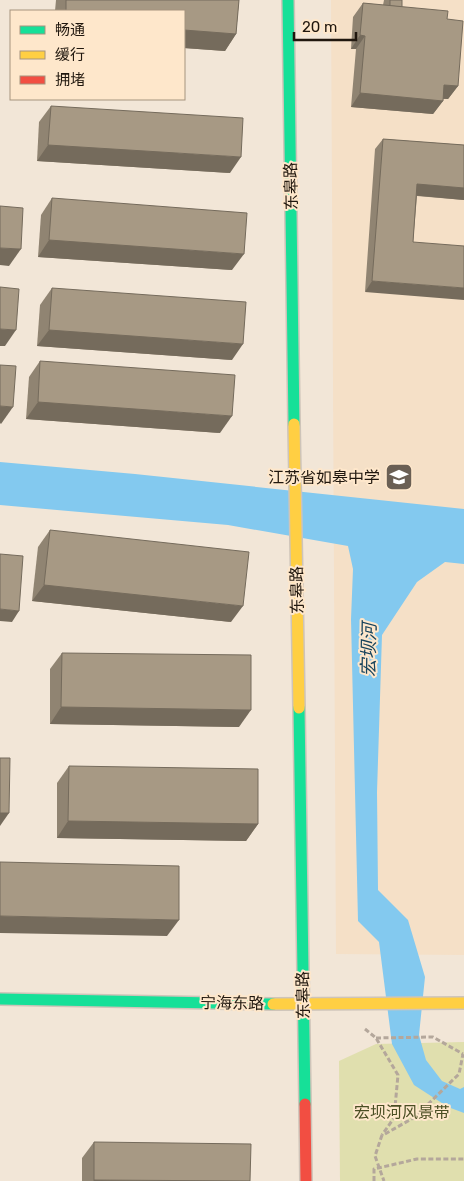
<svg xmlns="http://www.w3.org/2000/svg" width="464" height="1181" font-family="Rubik,'Noto Sans SC',sans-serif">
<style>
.built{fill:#f5e0c7}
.green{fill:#e0dfae}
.water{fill:#83c9ef}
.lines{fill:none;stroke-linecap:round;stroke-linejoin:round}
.fast-casing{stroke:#cec4b9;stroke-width:14}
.slow-casing{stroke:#cec4b9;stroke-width:14}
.jam-casing{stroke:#cec4b9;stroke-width:14}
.path{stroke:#b4a79b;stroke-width:3;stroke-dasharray:5 2.5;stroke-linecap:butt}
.fast{stroke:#16e098;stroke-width:11}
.slow{stroke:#ffcf43;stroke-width:11}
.jam{stroke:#f24e42;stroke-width:11}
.path-bridge{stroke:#b4a79b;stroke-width:3;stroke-dasharray:5 2.5;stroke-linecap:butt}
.wall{fill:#908472}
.shaded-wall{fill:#756b5c}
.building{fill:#a79984;stroke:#756b5c}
.labels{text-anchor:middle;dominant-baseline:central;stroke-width:4;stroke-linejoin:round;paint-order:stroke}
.street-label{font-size:16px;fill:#20170e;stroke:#fee7cb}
.poi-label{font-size:16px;fill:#20170e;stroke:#fee7cb;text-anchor:end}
.park-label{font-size:16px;fill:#4a4e23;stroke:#fee7cb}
.water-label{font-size:18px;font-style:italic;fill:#16425b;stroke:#fee7cb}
</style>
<rect width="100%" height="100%" fill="#f2e6d7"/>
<polygon class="built" points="331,0 464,0 464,955 336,954"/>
<polygon class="green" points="464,1042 464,1181 340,1181 339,1061 376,1044"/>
<polygon class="water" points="0,462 135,474 464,509 464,564 445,562 417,582 382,635 377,792 378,890 408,920 425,977 419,1035 426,1060 442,1081 460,1089 464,1087 464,1113 448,1107 414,1085 392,1044 379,942 358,921 351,619 353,569 348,546 228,525 0,505"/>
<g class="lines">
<g class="fast-casing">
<g id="fast">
<polyline points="288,0 294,424"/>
<polyline points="299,708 305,1104"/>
<polyline points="0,999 273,1004"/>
</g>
</g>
<g class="slow-casing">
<g id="slow">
<polyline points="294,424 299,708"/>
<polyline points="273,1004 464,1003"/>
</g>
</g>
<g class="jam-casing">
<polyline id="jam" points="305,1104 306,1181"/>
</g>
<g class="path">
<polyline points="365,1029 376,1038 398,1075 394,1118 382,1135"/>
<polyline points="376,1038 433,1037 463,1054"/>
<polyline points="385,1134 415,1117 459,1074 463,1054"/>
<polyline points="374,1181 374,1169 417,1159 464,1159"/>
</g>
<use href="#fast" class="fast"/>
<use href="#slow" class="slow"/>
<use href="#jam" class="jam"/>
<polyline class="path-bridge" points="382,1135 375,1156 384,1181"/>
</g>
<g class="wall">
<polygon points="56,0 66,0 66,1 66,0 239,0 236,34 225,51 184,48 184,11 55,11"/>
<polygon points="384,0 402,0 402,7 447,19 458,86 448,99 443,99 443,101 433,114 351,107 356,49 351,49 353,17 363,3 383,5"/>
<polygon points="51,106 230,173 37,161 39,122"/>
<polygon points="383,139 464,145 464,200 417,196 413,242 365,292 375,149"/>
<polygon points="52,198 232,270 38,257 41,215"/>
<polygon points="52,288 232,360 37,346 40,305"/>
<polygon points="40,361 220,433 26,419 29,377"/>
<polygon points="50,530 231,622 32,601 38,547"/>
<polygon points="62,653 239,727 50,724 50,669"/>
<polygon points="69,766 258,824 246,841 57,838 57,783"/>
<polygon points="94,1142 250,1181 82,1181 82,1158"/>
</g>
<g class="shaded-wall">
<polygon points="184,30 236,34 225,51 184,48"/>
<polygon points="360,35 365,36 356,49 351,49"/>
<polygon points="444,85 458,86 448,99 435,98"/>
<polygon points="360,93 443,101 433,114 351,107"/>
<polygon points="48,145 241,157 230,173 37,161"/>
<polygon points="417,184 464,188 464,200 410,195"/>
<polygon points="49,240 244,254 232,270 38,257"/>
<polygon points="0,248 21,249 9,266 0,265"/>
<polygon points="372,281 464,288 464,300 365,292"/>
<polygon points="0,329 16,330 5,346 0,346"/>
<polygon points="49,330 243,344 232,360 37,346"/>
<polygon points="38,402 232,416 220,433 26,419"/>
<polygon points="0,406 13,407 1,424 0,423"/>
<polygon points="44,585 243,606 231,622 32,601"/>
<polygon points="0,609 19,611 12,622 0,621"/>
<polygon points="61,707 251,710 239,727 50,724"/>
<polygon points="0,813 9,813 0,826"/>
<polygon points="68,821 258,824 246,841 57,838"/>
<polygon points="0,916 179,920 167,936 0,933"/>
<polygon points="94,1180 163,1181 93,1181"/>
</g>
<g class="building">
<polygon points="66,0 239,0 236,34 184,30 184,11 66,11"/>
<polygon points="390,0 402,0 402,7 390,6"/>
<polygon points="363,3 448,11 447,19 463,21 458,86 444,85 443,101 360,93 365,36 360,35"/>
<polygon points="51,106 243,118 241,157 48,145"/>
<polygon points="383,139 464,145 464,188 417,184 413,242 464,246 464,288 372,281"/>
<polygon points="52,198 247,213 244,254 49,240"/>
<polygon points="0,206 23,208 21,249 0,248"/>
<polygon points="0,287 19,289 16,330 0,329"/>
<polygon points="52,288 246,302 243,344 49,330"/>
<polygon points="40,361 235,375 232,416 38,402"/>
<polygon points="0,365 16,366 13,407 0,406"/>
<polygon points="50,530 249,552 243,606 44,585"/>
<polygon points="0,554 23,556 19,611 0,609"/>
<polygon points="62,653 251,655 251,710 61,707"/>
<polygon points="0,758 10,758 9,813 0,813"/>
<polygon points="69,766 258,769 258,824 68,821"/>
<polygon points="0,862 179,866 179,920 0,916"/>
<polygon points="94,1142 251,1144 250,1181 94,1180"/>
</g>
<defs>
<g id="school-square" transform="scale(1.4375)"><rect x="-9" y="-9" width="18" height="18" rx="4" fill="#6a5f54" stroke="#fee7cb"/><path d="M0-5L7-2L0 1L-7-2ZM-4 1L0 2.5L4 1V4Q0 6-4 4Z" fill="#fff"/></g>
</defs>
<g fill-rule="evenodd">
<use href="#school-square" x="399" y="477"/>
</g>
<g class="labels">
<g class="street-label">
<text transform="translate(291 186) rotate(-91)">东皋路</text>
<text transform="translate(297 590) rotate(-91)">东皋路</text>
<text transform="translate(303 995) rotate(-91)">东皋路</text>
<text transform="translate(232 1003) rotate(1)">宁海东路</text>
</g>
<g class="poi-label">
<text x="380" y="477">江苏省如皋中学</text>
</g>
<g class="park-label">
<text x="402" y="1112">宏坝河风景带</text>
</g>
<g class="water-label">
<text transform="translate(369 650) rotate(-89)">宏坝河</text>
</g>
</g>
<rect x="10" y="10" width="175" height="90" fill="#fee7cb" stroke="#a5947f"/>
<rect x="20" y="26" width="25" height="8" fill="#16e098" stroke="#a5947f"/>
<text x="55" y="35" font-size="15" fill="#20170e">畅通</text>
<rect x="20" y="51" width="25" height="8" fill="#ffcf43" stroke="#a5947f"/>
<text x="55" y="60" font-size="15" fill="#20170e">缓行</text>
<rect x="20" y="76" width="25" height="8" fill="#f24e42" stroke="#a5947f"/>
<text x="55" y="85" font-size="15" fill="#20170e">拥堵</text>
<path d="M294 32v8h62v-8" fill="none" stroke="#20170e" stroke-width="2.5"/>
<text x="302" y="32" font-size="15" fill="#20170e" stroke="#fee7cb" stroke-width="4" paint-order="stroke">20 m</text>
</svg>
